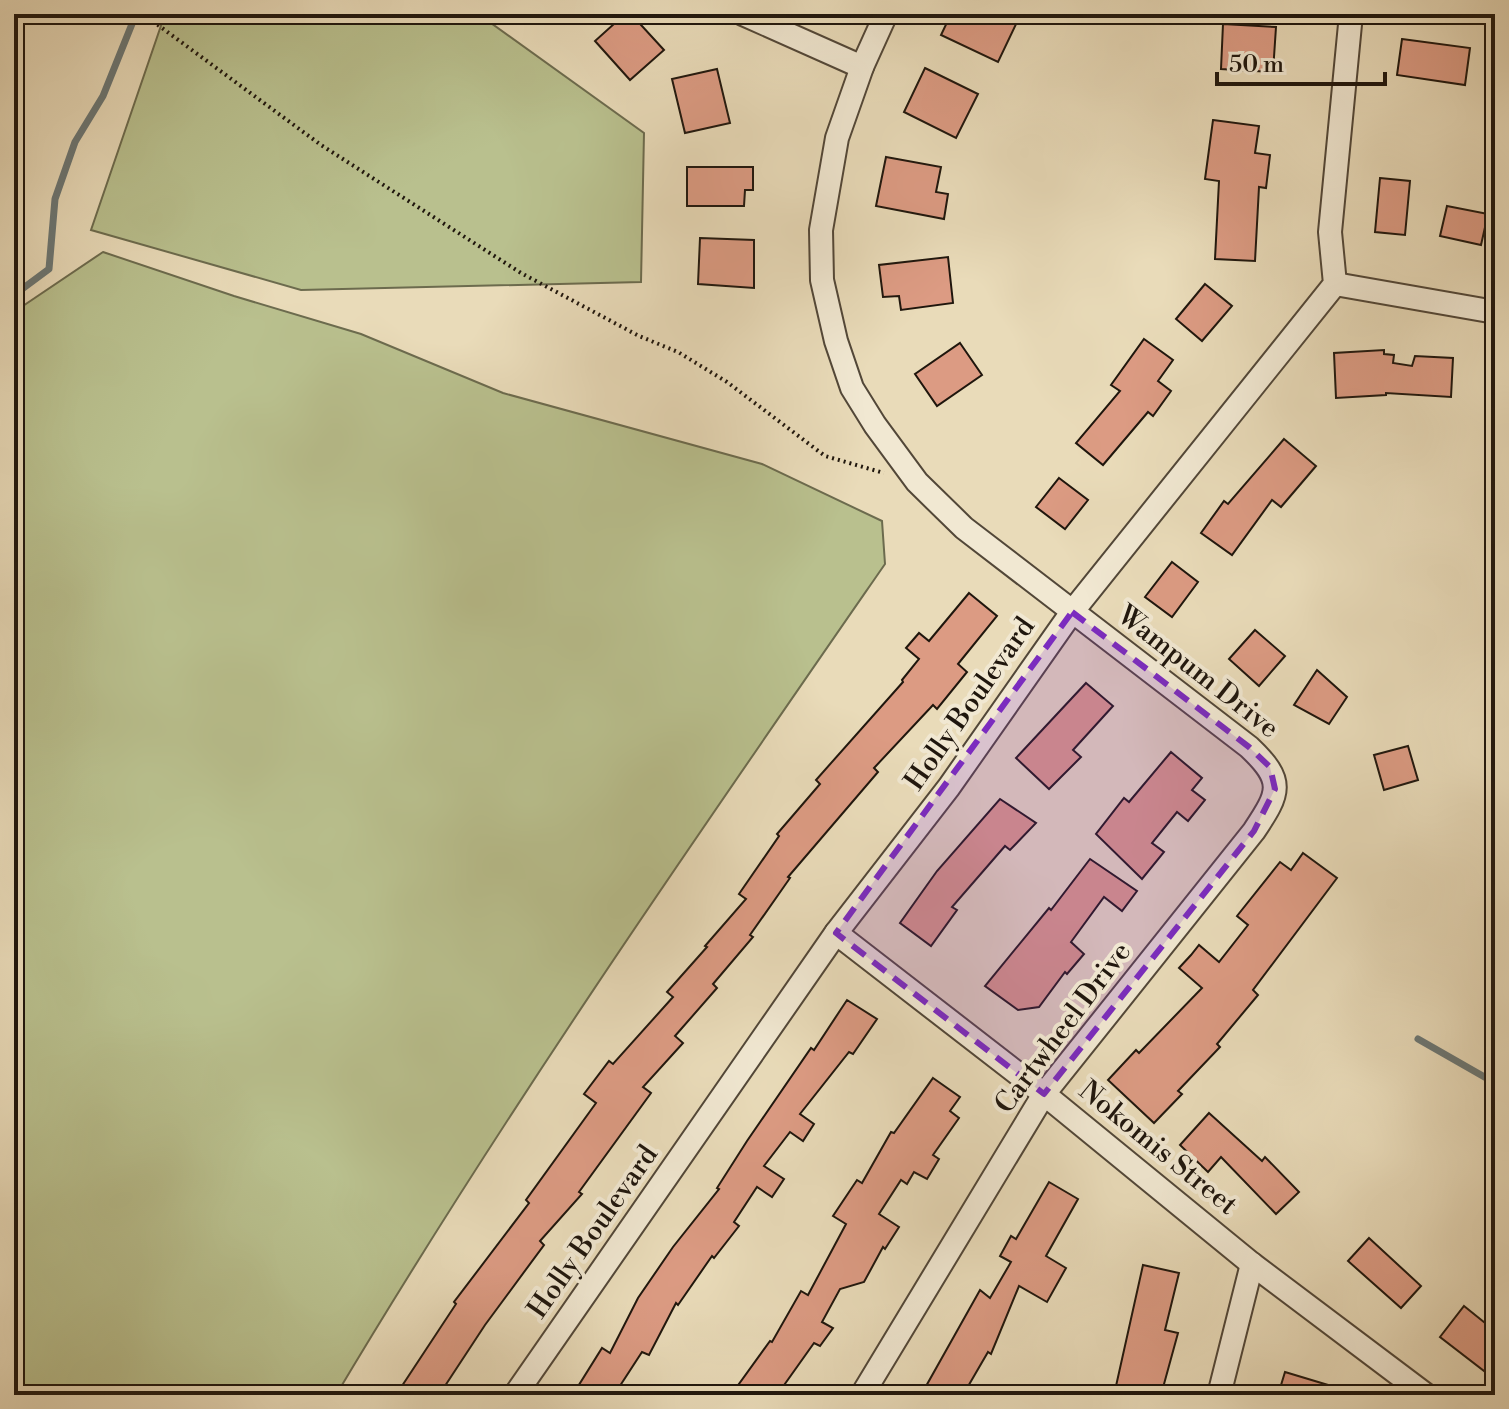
<svg xmlns="http://www.w3.org/2000/svg" width="1509" height="1409" font-family="'Libre Bodoni',serif">
<style>
.green{fill:#b9c08e;stroke:#6c6b4e;stroke-width:2}
.lines{fill:none;stroke-linecap:round;stroke-linejoin:round}
.stream{stroke:#6b7775;stroke-width:7}
.building{fill:#dc9b83;stroke:#1f160d;stroke-width:2}
.street-casing{stroke:#524738;stroke-width:26}
.path{stroke:#1f160d;stroke-width:4;stroke-dasharray:2 4;stroke-linecap:butt}
.street{stroke:#f1e8d2;stroke-width:22}
.marked{fill:#7b2cbf;fill-opacity:0.2;stroke:#7b2cbf;stroke-width:6;stroke-dasharray:16 10;stroke-linejoin:round}
.labels{text-anchor:middle;dominant-baseline:central;stroke-width:8;stroke-linejoin:round;paint-order:stroke}
.street-label{font-size:28px;fill:#1f160d;stroke:#f1e8d2}
</style>
<rect width="100%" height="100%" fill="#e9dbb9"/>
<filter id="stains"><feTurbulence type="fractalNoise" baseFrequency=".0025" numOctaves="4"/><feColorMatrix values="0 0 0 0 .2 0 0 0 0 .09 0 0 0 0 .02 0 0 0 .5 -.17"/></filter>
<radialGradient id="worn" r=".72"><stop offset=".6" stop-color="#630" stop-opacity="0"/><stop offset="1" stop-color="#630" stop-opacity=".3"/></radialGradient>
<g class="green">
<polygon points="165,14 487,14 491,23 644,133 641,282 301,290 91,230"/>
<path d="M103,252L234,296L361,334L503,393L762,464L882,521L885,564C696,837 506,1110 336,1395H14V312Z"/>
</g>
<g class="lines">
<g class="stream">
<polyline points="14,295 49,269 55,199 75,142 103,96 136,14"/>
<polyline points="1418,1039 1495,1083"/>
</g>
</g>
<g class="building">
<polygon points="625,14 631,14 664,50 630,80 595,41"/>
<polygon points="951,14 1006,14 1018,20 998,62 941,35"/>
<polygon points="1223,24 1276,27 1273,72 1221,69"/>
<polygon points="1402,39 1470,48 1465,85 1397,75"/>
<polygon points="925,68 978,94 956,138 904,112"/>
<polygon points="717,69 730,123 685,133 672,79"/>
<polygon points="1213,120 1259,126 1255,153 1270,155 1266,188 1259,187 1255,261 1215,259 1219,181 1205,179"/>
<polygon points="886,157 941,167 936,192 948,194 944,219 876,206"/>
<polygon points="687,167 753,167 753,190 745,190 744,206 687,206"/>
<polygon points="1380,178 1410,181 1405,235 1375,232"/>
<polygon points="1447,206 1488,214 1481,245 1440,236"/>
<polygon points="700,238 754,240 754,288 698,284"/>
<polygon points="948,257 953,303 901,310 899,296 883,297 879,265"/>
<polygon points="1205,284 1232,306 1202,341 1176,319"/>
<polygon points="1144,339 1173,360 1158,381 1171,391 1153,416 1148,412 1103,465 1076,443 1120,391 1111,385"/>
<polygon points="960,343 982,375 937,406 915,374"/>
<polygon points="1384,350 1384,354 1394,355 1393,363 1412,366 1415,356 1453,358 1451,397 1386,393 1386,395 1336,398 1334,353"/>
<polygon points="1284,439 1316,466 1281,507 1272,500 1232,555 1201,533 1224,501 1228,504"/>
<polygon points="1059,478 1088,500 1065,529 1036,507"/>
<polygon points="1172,562 1198,582 1172,617 1145,597"/>
<polygon points="969,593 997,616 958,664 967,672 937,709 933,705 874,768 878,772 788,877 790,878 750,935 753,937 713,984 717,988 675,1036 683,1043 643,1087 651,1093 579,1192 582,1194 540,1241 544,1245 485,1325 439,1395 396,1395 456,1304 454,1302 529,1203 526,1200 596,1103 584,1094 609,1061 613,1064 673,997 667,992 707,947 705,946 746,899 739,894 779,836 777,834 820,784 816,780 903,682 902,680 919,659 906,648 919,633 929,641"/>
<polygon points="1255,630 1285,656 1259,686 1229,659"/>
<polygon points="1317,670 1347,697 1329,724 1294,705"/>
<polygon points="1086,683 1113,706 1073,750 1081,757 1049,789 1016,758"/>
<polygon points="1408,746 1418,780 1384,790 1374,755"/>
<polygon points="1171,752 1202,778 1192,790 1205,800 1188,821 1177,812 1152,843 1164,852 1142,879 1096,834 1124,798 1129,802"/>
<polygon points="1000,799 1036,823 1010,850 1005,846 952,907 957,910 931,946 900,923 937,871"/>
<polygon points="1303,853 1337,878 1253,990 1258,995 1217,1044 1220,1047 1178,1091 1182,1094 1154,1123 1108,1080 1136,1050 1139,1053 1202,988 1179,968 1191,955 1199,945 1219,962 1248,925 1237,916 1280,862 1291,870"/>
<polygon points="1090,859 1137,891 1122,911 1104,897 1071,942 1084,954 1067,974 1065,972 1039,1007 1018,1010 985,986 1049,908 1051,910"/>
<polygon points="847,1000 877,1019 853,1054 849,1052 800,1114 814,1124 803,1141 790,1132 764,1166 784,1179 772,1197 757,1187 734,1222 739,1226 714,1258 712,1256 678,1305 676,1303 649,1355 642,1352 614,1395 588,1395 577,1388 602,1348 610,1353 638,1298 673,1247 719,1189 717,1188 747,1141 811,1048 814,1050"/>
<polygon points="933,1078 960,1097 950,1111 959,1118 933,1155 939,1159 927,1179 914,1172 907,1184 901,1180 879,1214 899,1227 885,1249 883,1247 864,1282 840,1289 822,1322 833,1328 820,1346 814,1343 777,1395 731,1395 770,1341 772,1342 801,1291 808,1295 846,1224 833,1216 857,1180 862,1183 891,1132 894,1133"/>
<polygon points="1209,1113 1262,1161 1265,1157 1299,1192 1276,1214 1221,1157 1208,1172 1180,1145"/>
<polygon points="1049,1182 1078,1199 1046,1256 1066,1268 1047,1302 1019,1286 991,1354 988,1352 963,1395 937,1395 925,1388 980,1290 990,1298 1011,1262 1000,1256 1011,1236 1016,1239"/>
<polygon points="1369,1238 1421,1286 1401,1308 1348,1261"/>
<polygon points="1143,1265 1179,1273 1165,1330 1178,1333 1161,1395 1114,1395"/>
<polygon points="1464,1306 1495,1331 1495,1365 1488,1374 1440,1337"/>
<polygon points="1285,1372 1348,1391 1347,1395 1278,1395"/>
</g>
<g class="lines">
<g class="street-casing">
<g id="street">
<polyline points="743,14 862,67"/>
<polyline points="1335,284 1495,312"/>
<polyline points="836,933 1044,1094 1252,1264 1426,1395"/>
<polyline points="515,1395 836,933 949,787 1072,612 1335,284 1330,232 1351,14"/>
<path d="M862,1395L1044,1094L1254,831C1280,792 1285,781 1249,747L964,528L917,482L875,425L852,388L836,341L822,280L821,230L837,138L862,67L886,14"/>
<polyline points="1219,1395 1252,1264"/>
</g>
</g>
<polyline class="path" points="143,14 321,145 521,273 639,336 678,352 727,382 825,456 884,473"/>
<use href="#street" class="street"/>
</g>
<path class="marked" d="M1072,612L1249,747L1270,767L1275,789L1254,831L1044,1094L836,933Z"/>
<g class="labels">
<g class="street-label">
<text transform="translate(1198 672) rotate(38)">Wampum Drive</text>
<text transform="translate(970 704) rotate(-55)">Holly Boulevard</text>
<text transform="translate(1063 1028) rotate(-53)">Cartwheel Drive</text>
<text transform="translate(1158 1148) rotate(39)">Nokomis Street</text>
<text transform="translate(593 1232) rotate(-55)">Holly Boulevard</text>
</g>
</g>
<rect width="1509" height="1409" fill="none" stroke="#e9dbb9" stroke-width="48"/>
<rect x="16" y="16" width="1477" height="1377" fill="none" stroke="#1f160d" stroke-width="4"/>
<rect x="24" y="24" width="1461" height="1361" fill="none" stroke="#1f160d" stroke-width="2"/>
<path d="M1217 72v12h168v-12" fill="none" stroke="#1f160d" stroke-width="4"/>
<text x="1229" y="72" font-size="24" fill="#1f160d" stroke="#f1e8d2" stroke-width="6" paint-order="stroke">50 m</text>
<rect width="100%" height="100%" filter="url(#stains)"/>
<rect width="100%" height="100%" fill="url(#worn)"/>
</svg>
